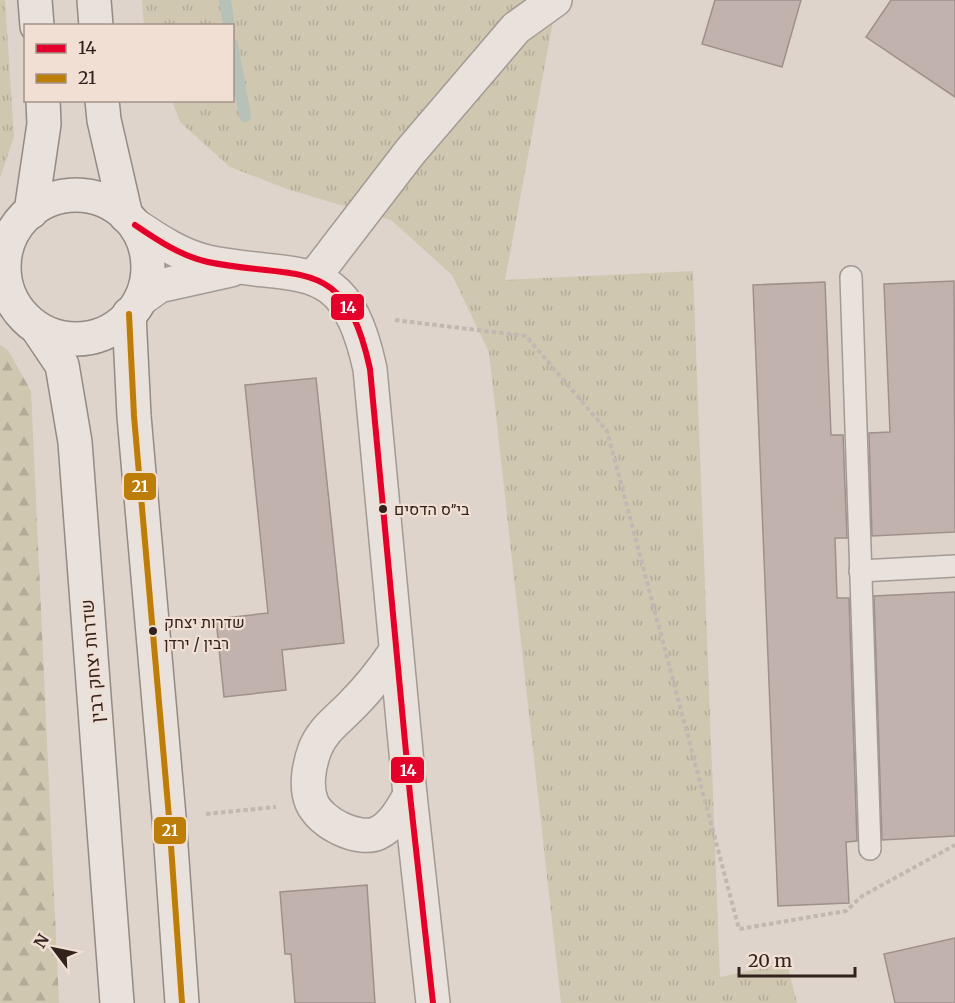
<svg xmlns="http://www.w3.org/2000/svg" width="955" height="1003" font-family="Merriweather,Heebo,serif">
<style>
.grass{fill:url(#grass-tufts)}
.forest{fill:url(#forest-firs)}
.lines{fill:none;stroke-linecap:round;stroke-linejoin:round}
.stream{stroke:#b6c2b7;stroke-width:12}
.building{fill:#c2b2ad;stroke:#9e908b;stroke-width:1.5}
.lane-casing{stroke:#a49a94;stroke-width:24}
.street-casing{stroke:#a49a94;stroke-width:36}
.secondary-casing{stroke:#948a84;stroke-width:36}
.path{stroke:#c0b8b3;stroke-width:4;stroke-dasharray:4.5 3;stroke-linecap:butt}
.lane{stroke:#e8e1dc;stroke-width:21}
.street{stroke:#e8e1dc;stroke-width:33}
.secondary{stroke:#e8e1dc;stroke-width:33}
.bus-1-casing{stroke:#f0dfd2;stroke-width:10}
.bus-2-casing{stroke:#f0dfd2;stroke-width:10}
.bus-1{stroke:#e4002b;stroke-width:6}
.bus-2{stroke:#bc7e09;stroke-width:6}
.bus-dot{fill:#31221e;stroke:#f0dfd2;stroke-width:2}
.labels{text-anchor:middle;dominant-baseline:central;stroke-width:4.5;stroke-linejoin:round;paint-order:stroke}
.bus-label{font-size:16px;fill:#31221e;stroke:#f0dfd2;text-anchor:start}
.street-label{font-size:18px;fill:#31221e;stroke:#f0dfd2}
.line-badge{stroke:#f0dfd2;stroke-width:2}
.badge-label{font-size:16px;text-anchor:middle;font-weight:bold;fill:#fff}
</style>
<defs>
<pattern id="grass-tufts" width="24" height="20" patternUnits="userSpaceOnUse" patternTransform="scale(1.5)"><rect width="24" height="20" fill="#d0c7b0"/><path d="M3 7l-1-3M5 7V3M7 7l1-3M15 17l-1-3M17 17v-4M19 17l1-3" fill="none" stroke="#b3ab97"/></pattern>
<pattern id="forest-firs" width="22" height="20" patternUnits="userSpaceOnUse" patternTransform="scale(1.5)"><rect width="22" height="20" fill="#d0c7b0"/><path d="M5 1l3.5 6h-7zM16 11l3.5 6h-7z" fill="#b3ab97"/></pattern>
</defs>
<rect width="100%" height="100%" fill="#dfd4cb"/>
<g class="grass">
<polygon points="0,0 5,0 14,137 0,178"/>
<polygon points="142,0 557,0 505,280 693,271 720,977 787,963 797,1003 561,1003 489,352 452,275 391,220 290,190 230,167 180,122 172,101 232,100 232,26 144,25"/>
</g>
<polygon class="forest" points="0,345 8,350 31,391 59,1003 0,1003"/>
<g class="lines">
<g class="stream">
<polyline points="225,0 229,26"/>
<polyline points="232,44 245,116"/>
</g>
</g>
<g class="building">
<polygon points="715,0 801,0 782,67 702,44"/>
<polygon points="891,0 955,0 955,97 866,37"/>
<polygon points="954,281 955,532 872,536 869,433 890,432 884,284"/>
<polygon points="825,282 831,435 843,435 847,538 835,538 837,598 849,598 857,841 846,842 849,903 778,906 753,285"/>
<polygon points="316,378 344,643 282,650 286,690 224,697 216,619 268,613 245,385"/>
<polygon points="955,592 955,836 882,840 874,596"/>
<polygon points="367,885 375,1003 295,1003 291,954 285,954 280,892"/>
<polygon points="955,938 955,1003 895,1003 884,954"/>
</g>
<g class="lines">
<g class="lane-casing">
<g id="lane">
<polyline points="851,277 870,849"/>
<polyline points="860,571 955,566"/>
</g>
</g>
<g class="street-casing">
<g id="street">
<path d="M135,225C157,240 181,256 208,262C301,281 345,253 370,369L410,795L433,1003"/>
<polyline points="314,277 410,152 516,28 555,0"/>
<polyline points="141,299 159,286 231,270"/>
<path d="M396,651C383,670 369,688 353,704C339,719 323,729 315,749C309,765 305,787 312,803C321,823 358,842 378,833C393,826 402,809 410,795"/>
</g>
</g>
<g class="secondary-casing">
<g id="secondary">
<polyline points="35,0 37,26"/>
<polyline points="94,0 96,26"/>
<polyline points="102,100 104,120 126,216"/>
<circle cx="76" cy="267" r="72"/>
<polyline points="31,212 44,124 43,100"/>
<polyline points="129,314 134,416 169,817 182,1003"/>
<polyline points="37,328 62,365 75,442 117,1003"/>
</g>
</g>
<g class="path">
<polyline points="395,320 526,336 607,431 739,929 846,911 862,896 955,845"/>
<polyline points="206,814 276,807"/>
</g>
<use href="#lane" class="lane"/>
<use href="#street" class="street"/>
<use href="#secondary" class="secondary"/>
<g class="bus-1-casing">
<path id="bus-1" d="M135,225C157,240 181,256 208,262C301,281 345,253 370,369L410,795L433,1003"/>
</g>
<g class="bus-2-casing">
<polyline id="bus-2" points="129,314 134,416 169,817 182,1003"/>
</g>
<use href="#bus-1" class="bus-1"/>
<use href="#bus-2" class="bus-2"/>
</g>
<g class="bus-dot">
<circle cx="383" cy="509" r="5"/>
<circle cx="153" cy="631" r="5"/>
</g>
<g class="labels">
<g class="bus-label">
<text x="394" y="509">בי״ס הדסים</text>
<text x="164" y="622">שדרות יצחק<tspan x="164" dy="21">רבין / ירדן</tspan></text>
</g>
<g class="street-label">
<text transform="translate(92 661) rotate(-95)">שדרות יצחק רבין</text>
</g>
</g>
<g class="line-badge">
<rect x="330" y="293" width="35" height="28" rx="6" fill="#e4002b"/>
<rect x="123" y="472" width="34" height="29" rx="6" fill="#bc7e09"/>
<rect x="390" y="756" width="35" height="28" rx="6" fill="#e4002b"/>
<rect x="153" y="816" width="34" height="29" rx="6" fill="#bc7e09"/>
</g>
<g class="badge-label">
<text x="348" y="313">14</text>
<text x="140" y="492">21</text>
<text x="408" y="776">14</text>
<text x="170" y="836">21</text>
</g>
<rect x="24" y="24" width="210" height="78" fill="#f0dfd2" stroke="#a4938a" stroke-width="1.5"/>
<rect x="36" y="44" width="30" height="9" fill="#e4002b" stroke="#a4938a" stroke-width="1.5"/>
<text x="78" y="54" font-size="18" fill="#31221e">14</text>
<rect x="36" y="74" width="30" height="9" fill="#bc7e09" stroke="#a4938a" stroke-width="1.5"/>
<text x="78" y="84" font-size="18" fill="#31221e">21</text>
<g transform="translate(54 949) rotate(302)" stroke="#f0dfd2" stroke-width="4.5" paint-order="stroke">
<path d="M0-4.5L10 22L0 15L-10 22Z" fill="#31221e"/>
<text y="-9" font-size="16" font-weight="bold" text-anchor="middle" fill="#31221e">N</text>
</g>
<path d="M739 967v9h116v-9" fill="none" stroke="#31221e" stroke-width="3"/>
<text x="748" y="967" font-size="18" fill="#31221e" stroke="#f0dfd2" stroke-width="4.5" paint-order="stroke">20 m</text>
</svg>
